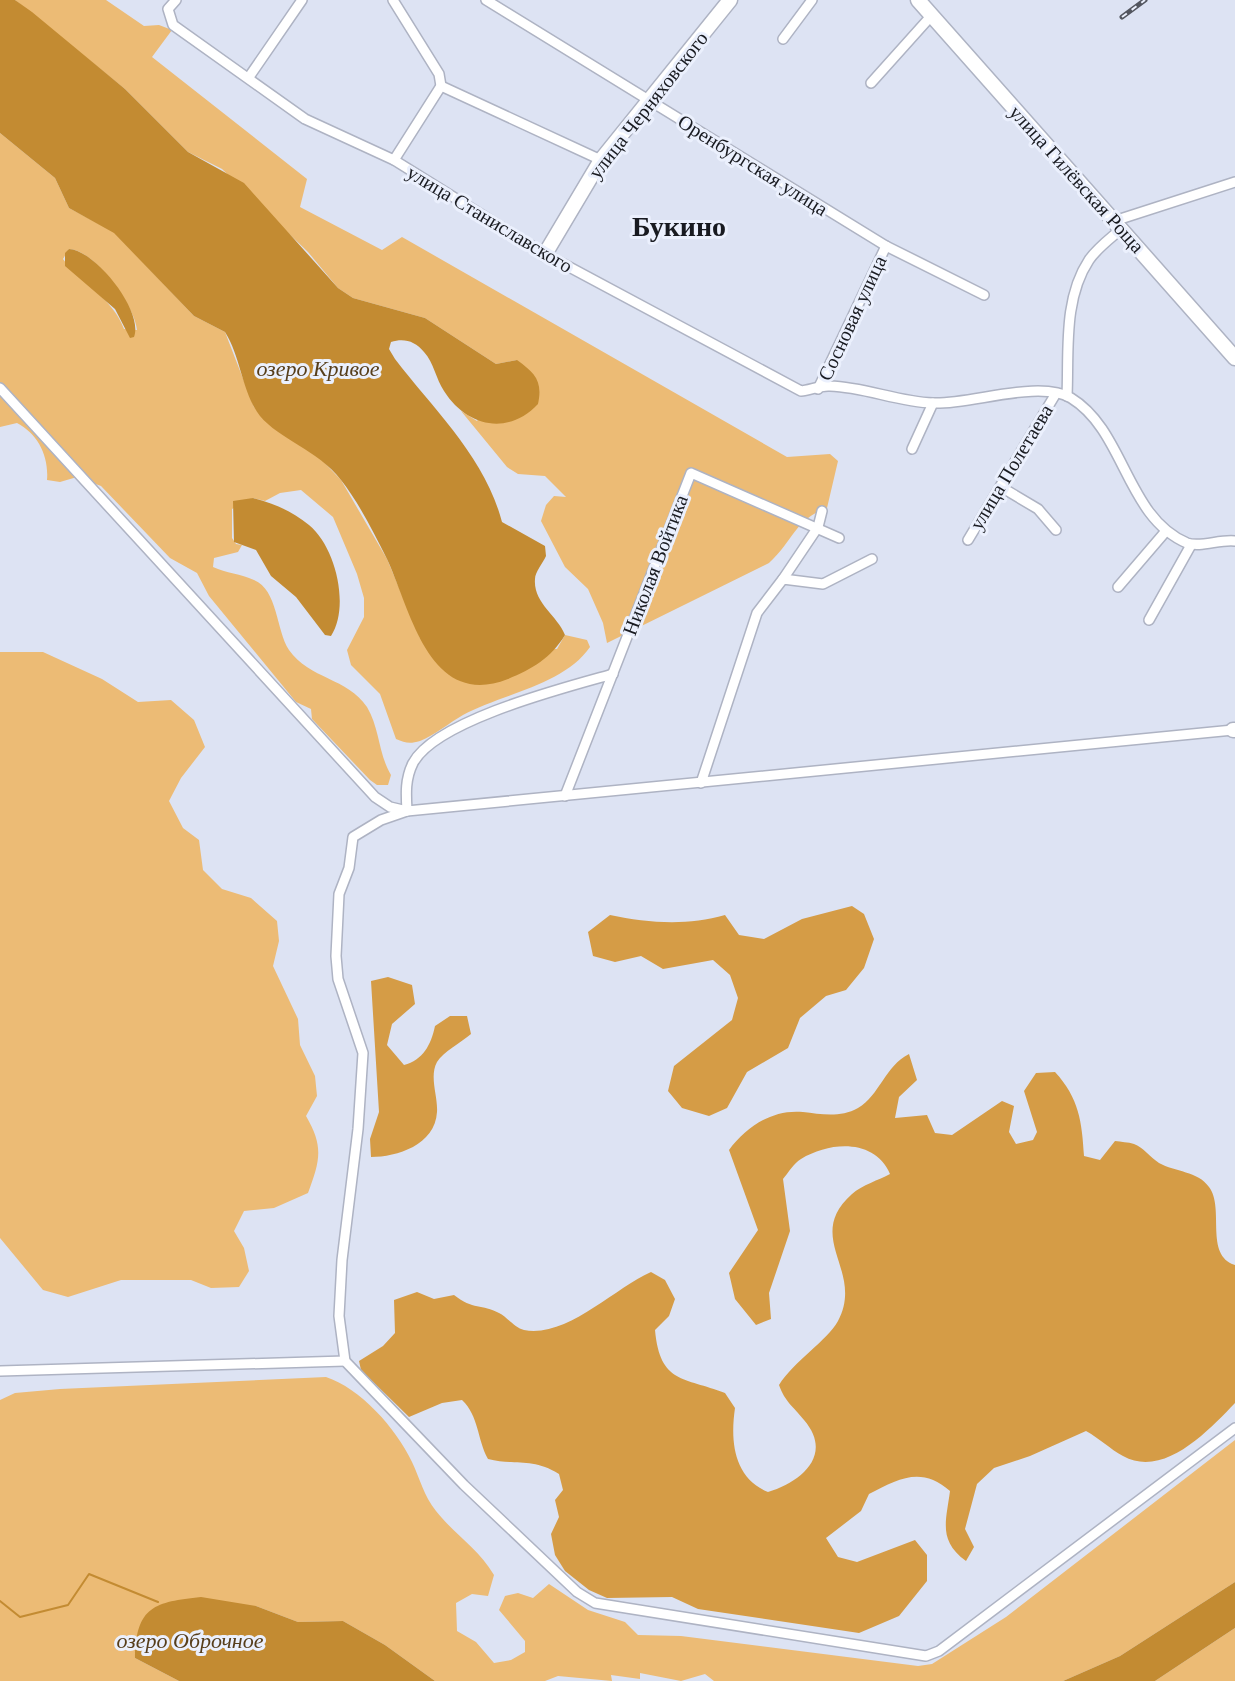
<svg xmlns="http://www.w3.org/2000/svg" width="1235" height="1681" font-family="'Times New Roman',serif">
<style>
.green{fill:#ecbb75;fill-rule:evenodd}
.forest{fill:#d59c46}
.water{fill:#c38b32}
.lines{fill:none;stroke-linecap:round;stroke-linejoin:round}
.stream{stroke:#c38b32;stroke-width:2}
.street-casing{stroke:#aeb3c3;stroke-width:12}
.secondary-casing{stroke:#aeb3c3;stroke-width:17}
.street{stroke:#fff;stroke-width:9}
.secondary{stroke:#fff;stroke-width:14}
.rail-casing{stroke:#53565f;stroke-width:5}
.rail{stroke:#ebf0fd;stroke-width:2;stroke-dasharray:6;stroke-linecap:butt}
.labels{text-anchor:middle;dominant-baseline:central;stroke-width:6;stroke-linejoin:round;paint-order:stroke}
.street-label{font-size:20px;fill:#191b21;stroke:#ebf0fd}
.water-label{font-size:22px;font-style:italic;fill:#573e1b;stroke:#ebf0fd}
.district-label{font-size:28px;font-weight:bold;fill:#191b21;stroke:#ebf0fd}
</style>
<rect width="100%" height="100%" fill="#dde3f3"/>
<g class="green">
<path d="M15,0H106L144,26L159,25L172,30L152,57L307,179L300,207L382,250L402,237L787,457L830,454L838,461L827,508C794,520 794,540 769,563L607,643L603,623L588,589L565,567L541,521L546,505L554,496L566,497L545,476L518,474L507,467L461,411L477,421L517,360L496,364L425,318L353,298L338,288L308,252L222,169L188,152L125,89Z"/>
<path d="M0,133L55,178L69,208L114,232L194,316L225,332L254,407L314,452L341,480L387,559L420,638L557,649L565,635L587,640L590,647C564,685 502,694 463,715C449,723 435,735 420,741C410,744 405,743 396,739L380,694L351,665L347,650L364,617V598L357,574L333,517L301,490L280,493L265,501L253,498L232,509V538L236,544L242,545L238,552L214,558L213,567C226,573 241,574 254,580C278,590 276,630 289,650C309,679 348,678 367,707C380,729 378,753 391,775L388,785H377L370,780L312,719L311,709L296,702L209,596L197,573L170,558L101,486L77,477L60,482L47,480C49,456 38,434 17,423L0,427ZM69,249C95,250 135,306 137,330L124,329C113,298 82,285 63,259Z"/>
<path d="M0,652H43L102,679L138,702L171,700L194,720L205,747L181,778L169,801L183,828L199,840L203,870L222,889L251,898L277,921L279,941L273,966L298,1019L300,1045L315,1076L317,1096L306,1116C324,1147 320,1160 308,1193L274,1208L244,1211L234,1231L244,1248L249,1271L239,1287L211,1288L191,1280H121L68,1297L43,1290L0,1238Z"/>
<path d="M326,1377C360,1388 396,1428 412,1462C420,1479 424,1496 436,1511C455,1535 477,1547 494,1575L488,1596L472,1594L456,1603L457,1631L476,1642L494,1663L511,1660L525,1652V1641L499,1610L505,1596L518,1593L533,1598L549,1584L588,1610L625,1622L638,1635L681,1636L918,1666L932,1664L1006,1617L1235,1440V1582L1120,1656L1063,1681H714L705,1674L681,1681L640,1673V1679L611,1675L612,1681L558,1676L545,1681H435L385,1645L343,1621L298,1622L256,1606L135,1658L179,1681H0V1400L15,1393L60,1389Z"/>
<polygon points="1235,1628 1235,1681 1155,1681"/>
</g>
<g class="forest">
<path d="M852,906L864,914L874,939L864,968L846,990L826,996L800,1018L788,1048L747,1072L727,1108L709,1116L682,1108L668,1091L674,1066L732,1020L738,998L730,975L713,960L663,969L641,956L615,962L593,956L588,932L610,915C648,923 687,926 725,915L739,935L764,939L802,919Z"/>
<path d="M388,977L412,985L415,1004L392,1024L387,1045L404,1065C423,1060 431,1045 435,1026L450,1016H467L471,1034C462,1042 443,1052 437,1062C429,1077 438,1096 437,1112C435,1145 397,1157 371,1157L370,1139L379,1112L371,981Z"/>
<path d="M909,1054L917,1080L899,1097L895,1118L927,1115L935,1133L952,1135L1002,1101L1014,1106L1009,1132L1016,1144L1033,1140L1037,1132L1024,1091L1036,1073L1055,1072C1079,1098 1082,1122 1084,1156L1100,1160L1115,1141C1121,1142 1128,1142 1134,1144C1143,1147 1150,1157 1159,1163C1175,1172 1198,1171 1209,1187C1225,1208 1204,1255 1235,1265V1403C1209,1430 1164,1479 1123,1456C1110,1449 1099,1438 1086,1431L1030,1456L994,1468L977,1484L965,1529L974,1547L966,1561C938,1540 946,1522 950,1491C922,1466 899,1478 869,1494L861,1511L826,1538L838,1557L857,1562L915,1540L927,1555V1581L899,1616L859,1633L698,1609L672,1597L607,1598L589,1590L565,1571L555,1555L551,1534L559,1517L555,1500L563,1490L559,1474C532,1457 516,1466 488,1459C477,1439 479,1416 462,1400L442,1403L409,1417L361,1370L359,1361L383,1346L395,1333L394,1300L417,1292L434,1299L454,1295C473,1310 482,1304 499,1313C507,1317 515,1328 524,1330C567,1338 613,1289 651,1272L665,1280L675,1299L669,1316L655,1330C660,1384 684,1377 725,1393L735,1408C730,1442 734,1478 768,1492C801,1482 834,1455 804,1420C793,1406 785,1402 779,1385C794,1361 827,1341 838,1321C865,1270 803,1238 852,1194C862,1185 879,1180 890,1174C875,1139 831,1141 801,1159C794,1163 788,1173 783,1179L790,1231L769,1293L771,1319L756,1325L735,1299L729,1273L758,1230L729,1150C746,1127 772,1109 803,1112C821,1114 840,1118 858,1108C880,1095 885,1066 909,1054Z"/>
</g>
<g class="water">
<path d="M0,0H15L32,12L125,89L188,152L244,183L338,288L353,298L425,318L496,364L517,360C535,373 543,381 538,404C508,436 467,427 444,391C436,379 434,363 424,352C415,341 404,338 391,342L389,349L395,359C434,410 485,457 502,522L545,546L546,556C543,563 535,572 535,579C533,603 557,615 565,635C551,658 532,669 508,679C429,710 411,611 387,559C374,533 359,503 341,480C318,450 279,439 260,416C242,393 241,357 225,332L194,316L114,233L69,208L55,178L0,133Z"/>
<path d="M69,249C95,250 144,311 134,337L130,338L115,309L65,266V253Z"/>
<path d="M253,498C275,504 292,511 309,525C336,547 350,607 331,636L325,635L296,597L271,576L256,550L234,542L233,501Z"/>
<polygon points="1235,1582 1235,1628 1155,1681 1063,1681 1120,1656"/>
<path d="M201,1597L256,1606L298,1622L343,1621L385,1645L435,1681H179L135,1658C136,1606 155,1602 201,1597Z"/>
</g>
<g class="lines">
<polyline class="stream" points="0,1601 20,1617 68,1605 89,1574 158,1602"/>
<g class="street-casing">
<g id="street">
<path d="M176,0L168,9L173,25L305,119L394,160L545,254L801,391C810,390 822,385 830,386C865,387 898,402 933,403C970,405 1039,379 1071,398C1125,431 1126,517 1187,543C1200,548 1220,539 1235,541"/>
<polyline points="393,0 439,74 441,86"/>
<polyline points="486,0 886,246 984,295"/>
<polyline points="783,39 812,0"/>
<polyline points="249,77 302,0"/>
<polyline points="871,83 932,15"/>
<polyline points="394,160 441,86 601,160"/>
<polyline points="1114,221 1235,182"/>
<polyline points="0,388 375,797 390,807 407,811"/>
<polyline points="818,389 886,246"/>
<path d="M1067,396C1069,352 1063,299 1089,260C1097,248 1111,238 1121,229"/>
<polyline points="912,449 933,403"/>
<polyline points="1001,487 1038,509 1056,530"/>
<polyline points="968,540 1055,395"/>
<polyline points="783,579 818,527 822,511"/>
<polyline points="1118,587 1166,531"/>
<polyline points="1149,620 1191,545"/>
<polyline points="1233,730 407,811 381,820 353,837 349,868 339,894 336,956 338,979 363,1053 358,1129 342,1260 339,1316 345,1361 464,1485 577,1592 595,1603 926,1656 939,1651 1235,1428"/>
<polyline points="701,783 757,613 783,579 823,584 872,559"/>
<polyline points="565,796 691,473 839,538"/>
<path d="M407,811C406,794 405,779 413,763C436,720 567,687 613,674"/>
<polyline points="0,1371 345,1361"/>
</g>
</g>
<g class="secondary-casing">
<g id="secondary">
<polyline points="918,0 1235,358"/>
<polyline points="545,254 601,160 730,0"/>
<polyline points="1233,730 1235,730"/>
</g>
</g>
<use href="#street" class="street"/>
<use href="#secondary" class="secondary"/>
<g class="rail-casing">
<polyline id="rail" points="1122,17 1145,0"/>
</g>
<use href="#rail" class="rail"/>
</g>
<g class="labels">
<g class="street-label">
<text transform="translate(648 105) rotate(-52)">улица Черняховского</text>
<text transform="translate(753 165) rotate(32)">Оренбургская улица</text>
<text transform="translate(1077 179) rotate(48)">улица Гилёвская Роща</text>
<text transform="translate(490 219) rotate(31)">улица Станиславского</text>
<text transform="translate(852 318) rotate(-65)">Сосновая улица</text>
<text transform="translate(1011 467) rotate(-59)">улица Полетаева</text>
<text transform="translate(655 565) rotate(-69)">Николая Войтика</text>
</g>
<g class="water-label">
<text x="318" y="368">озеро Кривое</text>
<text x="190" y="1640">озеро Оброчное</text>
</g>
<g class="district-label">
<text x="679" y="226">Букино</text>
</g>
</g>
</svg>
